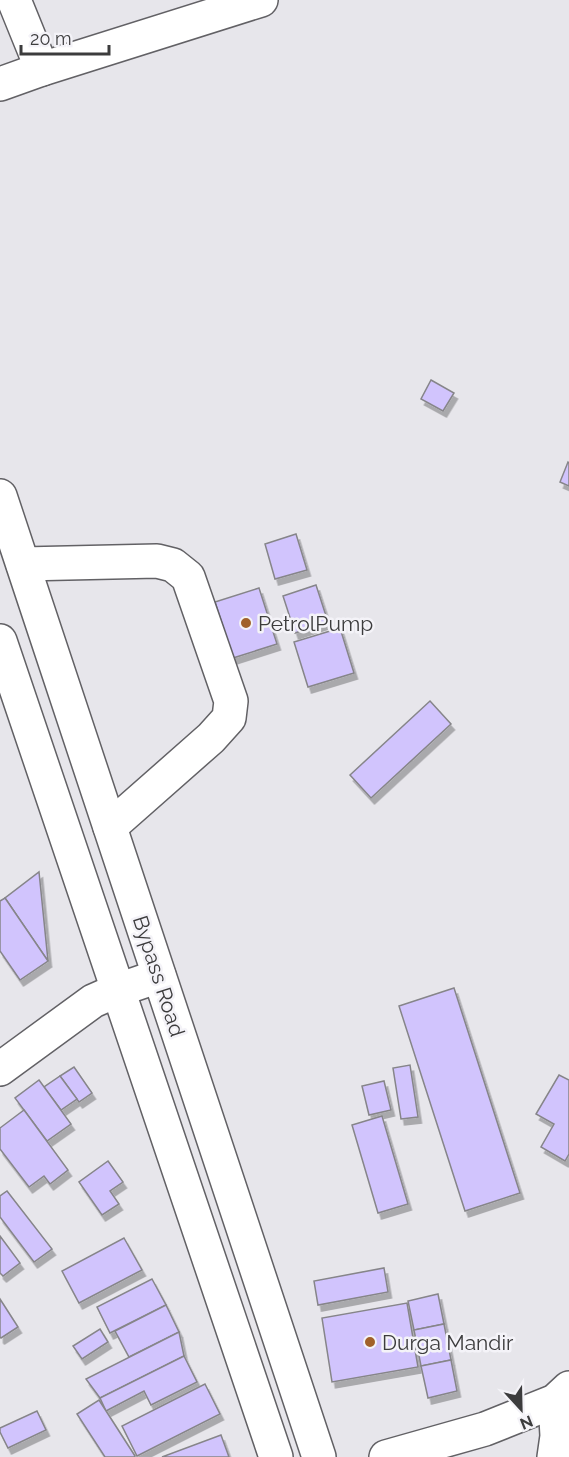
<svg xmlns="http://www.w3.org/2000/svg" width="569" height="1457" font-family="Raleway,sans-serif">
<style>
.building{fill:#d1c4fd;stroke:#868589;stroke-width:1.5;filter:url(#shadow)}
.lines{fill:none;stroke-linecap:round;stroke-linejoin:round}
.minor-casing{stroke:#626165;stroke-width:36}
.highway-casing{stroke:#626165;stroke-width:36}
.minor{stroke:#fff;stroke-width:33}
.highway{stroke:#fff;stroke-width:33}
.poi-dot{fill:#a1612a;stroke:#f4f3f8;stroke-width:2}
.labels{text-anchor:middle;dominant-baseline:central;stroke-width:5;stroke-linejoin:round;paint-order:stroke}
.poi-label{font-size:21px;fill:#3c3c3d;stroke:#f4f3f8;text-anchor:start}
.street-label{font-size:21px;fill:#3c3c3d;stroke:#f4f3f8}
</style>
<defs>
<filter id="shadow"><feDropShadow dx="3.5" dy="6" stdDeviation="0" flood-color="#0004"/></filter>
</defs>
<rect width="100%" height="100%" fill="#e7e6eb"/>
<g class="building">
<polygon points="431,380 454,393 443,411 421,399"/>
<polygon points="568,462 569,463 569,486 560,482"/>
<polygon points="296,534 307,570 275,579 265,544"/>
<polygon points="316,585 328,622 295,633 283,596"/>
<polygon points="259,588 277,644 233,658 215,602"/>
<polygon points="340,628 354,673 308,687 294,642"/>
<polygon points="430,701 451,724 371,798 350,775"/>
<polygon points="39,872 48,961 5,898"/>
<polygon points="5,898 48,961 20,980 0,951 0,901"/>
<polygon points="454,988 520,1193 465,1211 399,1006"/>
<polygon points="410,1065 418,1117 401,1119 393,1068"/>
<polygon points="74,1067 92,1093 79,1102 60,1076"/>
<polygon points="559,1075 569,1080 569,1154 565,1161 541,1147 554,1124 536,1114"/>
<polygon points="60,1076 77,1099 61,1110 44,1087"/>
<polygon points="39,1080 71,1124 47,1141 15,1098"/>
<polygon points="384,1081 391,1110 369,1115 362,1086"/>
<polygon points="24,1110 68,1170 50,1184 44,1176 29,1187 0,1149 0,1128"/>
<polygon points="382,1116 408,1204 378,1213 352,1125"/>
<polygon points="108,1161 123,1182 110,1191 119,1204 102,1215 79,1182"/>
<polygon points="7,1191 52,1249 34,1262 0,1217 0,1196"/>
<polygon points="0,1236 20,1263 3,1276 0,1273"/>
<polygon points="124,1238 142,1270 79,1303 62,1271"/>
<polygon points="384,1268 388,1292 318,1305 314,1281"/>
<polygon points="152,1279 166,1305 110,1333 97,1307"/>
<polygon points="438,1294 444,1324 414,1330 408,1301"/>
<polygon points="0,1299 18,1327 1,1338 0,1337"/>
<polygon points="407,1303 418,1367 332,1382 322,1318"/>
<polygon points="166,1305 179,1332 129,1357 115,1331"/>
<polygon points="444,1324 451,1360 421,1366 414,1330"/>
<polygon points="100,1329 108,1342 82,1359 73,1346"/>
<polygon points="179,1332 184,1356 100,1398 86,1379"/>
<polygon points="184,1356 197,1382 151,1405 144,1391 106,1411 100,1398"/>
<polygon points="451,1360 457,1391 428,1398 421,1366"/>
<polygon points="205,1384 220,1414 137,1456 122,1426"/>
<polygon points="99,1400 135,1456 134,1457 105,1457 77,1414"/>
<polygon points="37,1411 46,1430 8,1448 0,1432 0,1428"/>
<polygon points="221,1435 229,1457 162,1457"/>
</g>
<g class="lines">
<g class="minor-casing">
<g id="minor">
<polyline points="14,0 42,69"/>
<polyline points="0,84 42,69 261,0"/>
<polyline points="23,564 157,561 173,565 188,577 231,701 229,718 211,738 110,827"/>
<polyline points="0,1069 93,1001 118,990 159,976"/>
<polyline points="386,1457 485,1429 555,1401 569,1388"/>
<polyline points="554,1457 557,1436 555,1401"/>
</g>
</g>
<g class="highway-casing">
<g id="highway">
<polyline points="0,496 319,1457"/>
<polyline points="0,641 276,1457"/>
</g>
</g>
<use href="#minor" class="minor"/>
<use href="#highway" class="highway"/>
</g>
<g class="poi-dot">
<circle cx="246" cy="623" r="6"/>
<circle cx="370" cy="1342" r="6"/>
</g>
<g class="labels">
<g class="poi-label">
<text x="258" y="623">PetrolPump</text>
<text x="382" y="1342">Durga Mandir</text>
</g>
<g class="street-label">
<text transform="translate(159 976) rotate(72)">Bypass Road</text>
</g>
</g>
<g transform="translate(521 1409) rotate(158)" stroke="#f4f3f8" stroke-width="4.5" paint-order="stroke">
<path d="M0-4.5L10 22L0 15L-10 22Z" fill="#3c3c3d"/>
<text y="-9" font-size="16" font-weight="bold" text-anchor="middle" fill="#3c3c3d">N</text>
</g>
<path d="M21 45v9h88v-9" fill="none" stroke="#3c3c3d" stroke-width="3"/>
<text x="30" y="45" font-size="18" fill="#3c3c3d" stroke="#f4f3f8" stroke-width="4.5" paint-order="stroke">20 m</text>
</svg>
